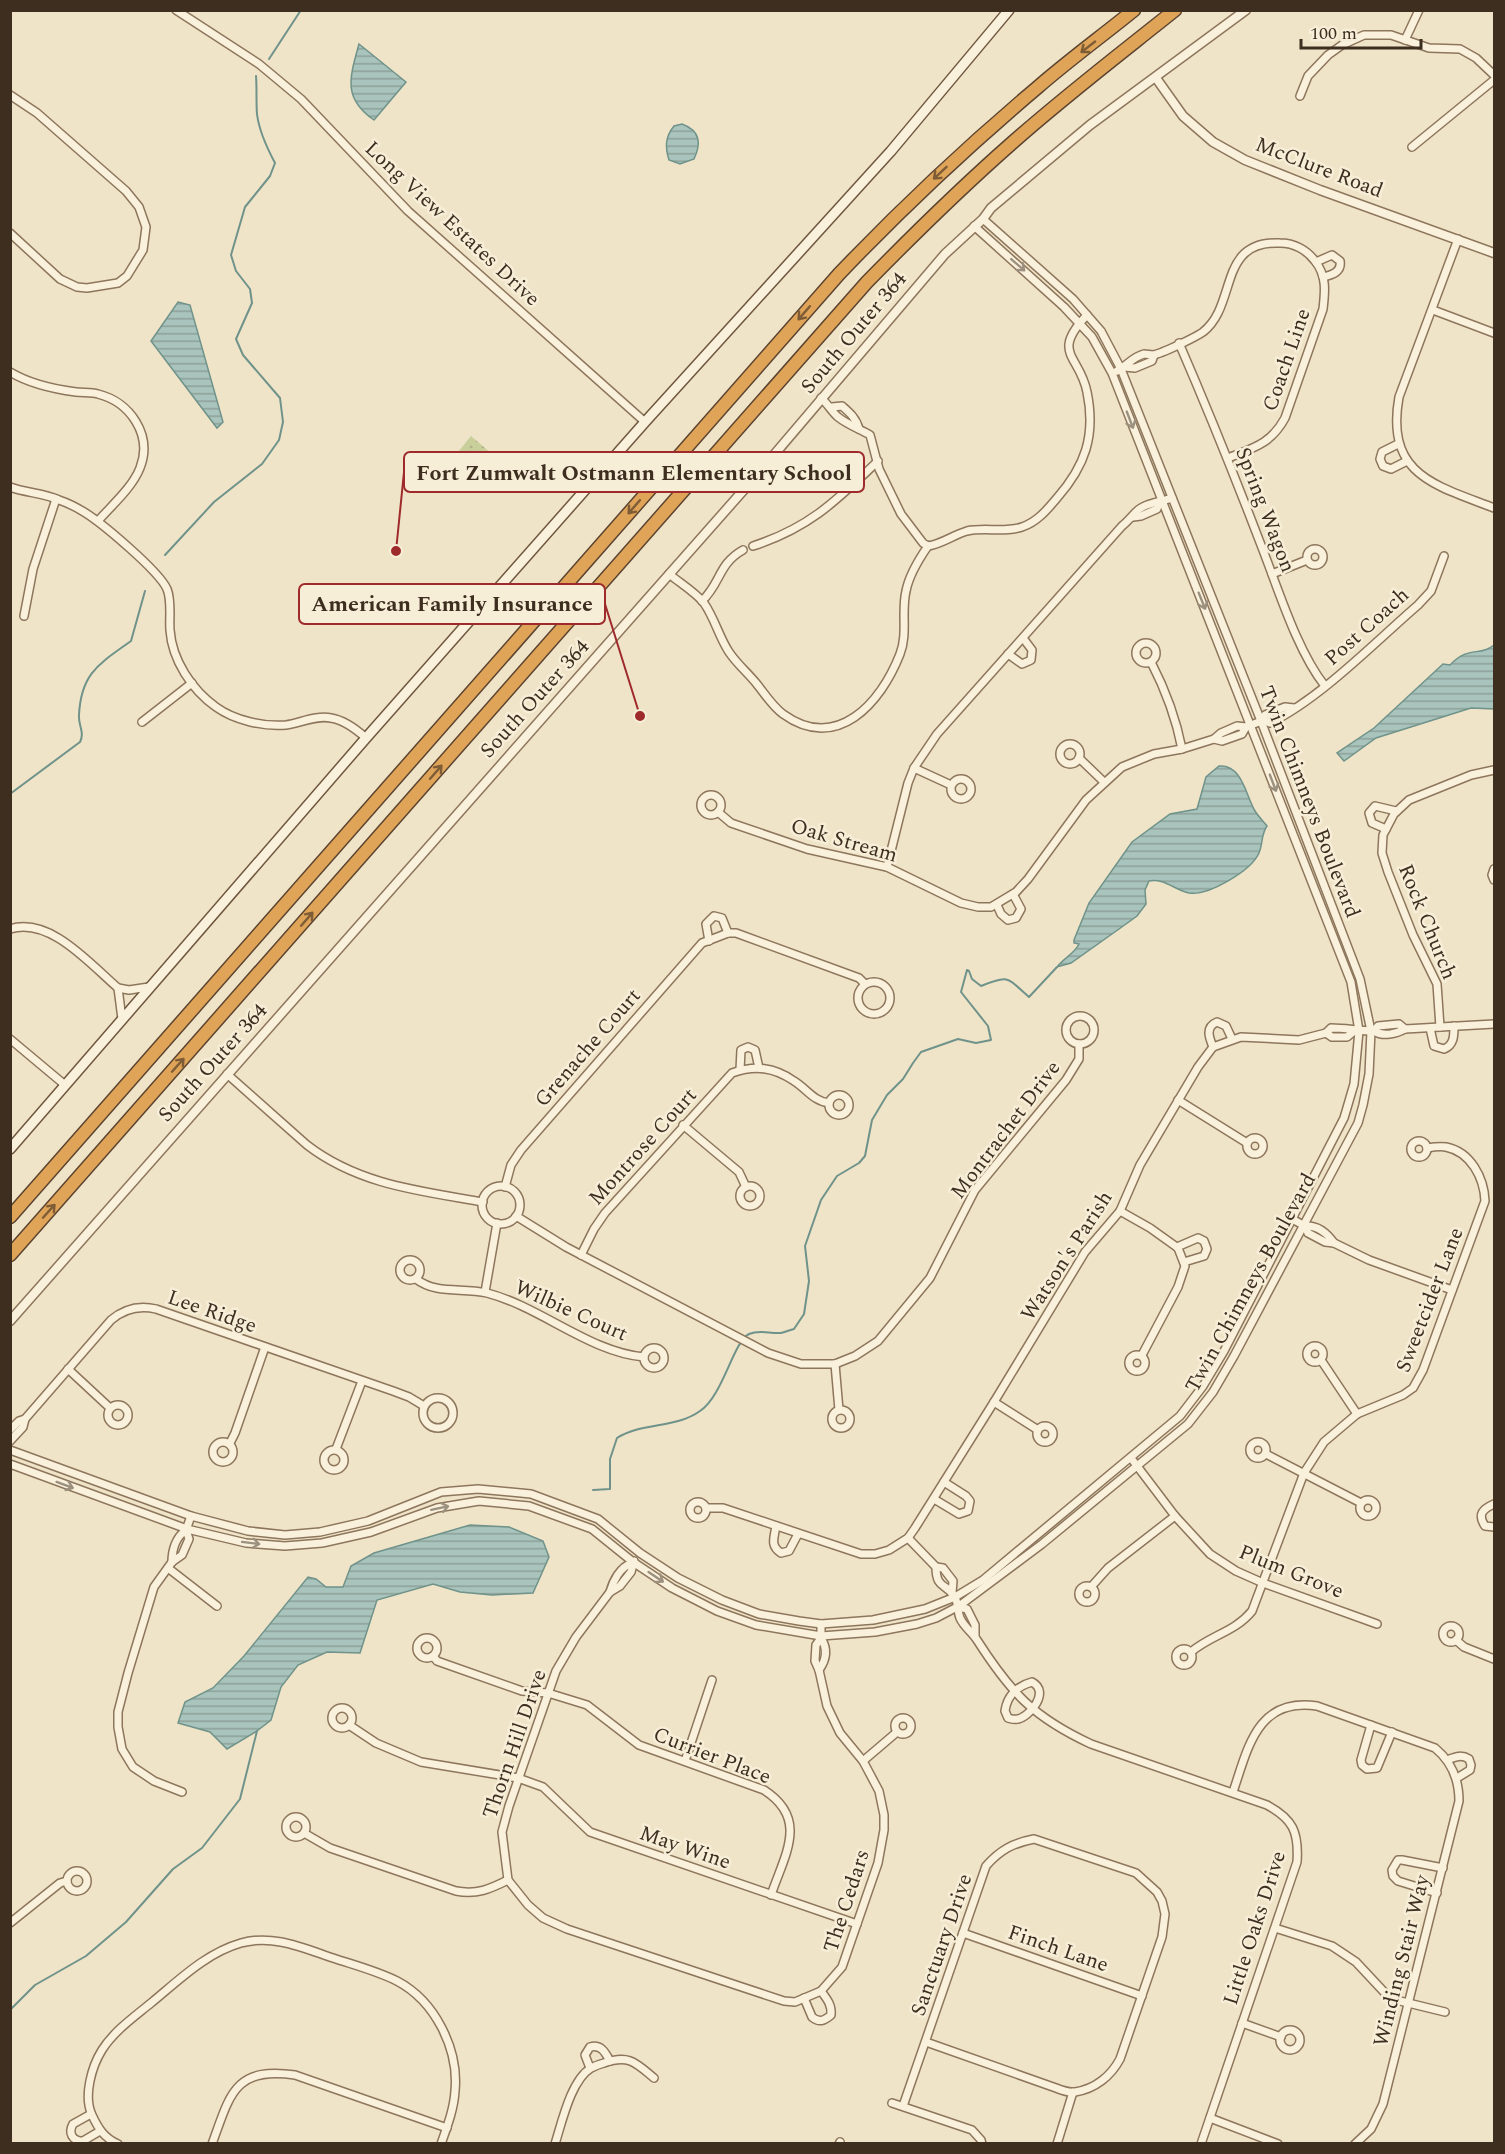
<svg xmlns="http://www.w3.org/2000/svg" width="1505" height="2154" font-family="Spectral,serif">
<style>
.green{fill:url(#green-dots)}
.water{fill:url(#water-rules);stroke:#6f938a;stroke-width:1.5}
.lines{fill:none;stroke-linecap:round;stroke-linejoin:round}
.stream{stroke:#6f938a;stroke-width:2}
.minor-casing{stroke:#8d765c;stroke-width:10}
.tertiary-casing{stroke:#8d765c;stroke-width:11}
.secondary-casing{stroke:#6f573f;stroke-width:12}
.motorway-casing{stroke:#5b4430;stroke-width:15}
.minor{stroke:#faf1dc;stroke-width:7}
.tertiary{stroke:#faf1dc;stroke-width:8}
.secondary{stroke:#faf1dc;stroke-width:9}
.motorway{stroke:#e0a458;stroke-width:12}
.oneway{stroke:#7e5d36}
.oneway2{stroke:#9c907e}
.labels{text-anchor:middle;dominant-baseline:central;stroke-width:5;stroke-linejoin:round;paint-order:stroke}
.street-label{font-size:21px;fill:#3d2e20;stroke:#f7eed8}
.leader{fill:none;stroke:#9e2a2b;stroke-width:2}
.callout-dot{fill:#9e2a2b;stroke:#f7eed8;stroke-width:2}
.callout{fill:#f7eed8;stroke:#9e2a2b;stroke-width:2}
.callout-label{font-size:22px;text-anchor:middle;font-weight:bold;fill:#3d2e20}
</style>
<defs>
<pattern id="green-dots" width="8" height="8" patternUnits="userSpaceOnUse" patternTransform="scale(1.5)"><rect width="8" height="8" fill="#c9cf9b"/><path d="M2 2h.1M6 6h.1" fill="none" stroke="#aeb285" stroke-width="1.8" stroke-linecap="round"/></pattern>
<pattern id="water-rules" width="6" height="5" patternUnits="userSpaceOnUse" patternTransform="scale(1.5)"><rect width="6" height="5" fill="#a9c4bc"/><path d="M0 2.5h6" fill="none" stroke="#8ba098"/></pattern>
</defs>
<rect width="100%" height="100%" fill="#f0e4c8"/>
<polygon class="green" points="471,436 499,460 486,476 458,452"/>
<g class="water">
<path d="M359,44L406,82L374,120C342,98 350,77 359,44Z"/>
<path d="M682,124C701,131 701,144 694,159L680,164L669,160C665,147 665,137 674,126Z"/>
<polygon points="178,302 190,305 223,422 217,428 151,341"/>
<path d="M1494,645V709L1471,708L1376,738L1344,761L1337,753L1374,728L1443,664L1450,665C1469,645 1479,657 1494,645Z"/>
<path d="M1219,766C1242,764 1246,796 1255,811C1258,816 1263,821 1267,826C1261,834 1263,844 1259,853C1251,871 1208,896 1189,893C1175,890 1164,878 1149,881L1145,890L1146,904L1137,916L1119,929L1071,963L1057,967C1064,958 1074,954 1079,944L1074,943V940L1089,903L1132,842L1170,814L1197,809L1206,777Z"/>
<polygon points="470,1525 509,1527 543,1541 549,1557 533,1593 492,1595 460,1592 433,1584 377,1600 360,1653 327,1652 298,1665 281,1687 271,1720 257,1731 227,1749 210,1732 178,1723 185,1702 213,1688 244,1656 308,1577 316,1579 326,1587 343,1587 351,1566 374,1553"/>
</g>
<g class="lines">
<g class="stream">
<polyline points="269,59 301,10"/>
<path d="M165,555L214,502L262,464L279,440L283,422L280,398L243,355L236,339L252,303L250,289L236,271L231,255L245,207L270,176L275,163C267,148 259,131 257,114C256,102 257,89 256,76"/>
<path d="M10,794L80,742C85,732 78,725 79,715C81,673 99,664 131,641L145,591"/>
<path d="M593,1490L610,1489V1459L617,1438C642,1422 675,1429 700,1411C723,1396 733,1342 749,1334C760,1329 770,1334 781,1333C785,1332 790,1330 794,1329L804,1314L809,1281L805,1246L821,1200L837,1176L859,1163L865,1156L872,1120L887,1095L903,1079L913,1063L921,1052L958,1039L976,1043L991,1040L988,1026L961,992L967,970L969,971L972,979L981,986C1010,974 1007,978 1029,997L1057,967"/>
<polyline points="10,2010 35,1985 86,1956 126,1922 173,1869 202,1848 240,1799 257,1731"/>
</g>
<g class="minor-casing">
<g id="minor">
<polyline points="176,10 259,64 301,99 408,211 645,422"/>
<polyline points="1405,40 1419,10"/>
<polyline points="10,95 37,113 126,191 139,207 146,227 143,250 127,276 118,283 87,288 77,287 60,279 10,233"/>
<polyline points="1300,96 1308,76 1328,55 1342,45 1364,35 1391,35 1429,48 1460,49 1476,58 1494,75"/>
<polyline points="1412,147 1494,80"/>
<path d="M1458,239L1399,397C1385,475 1435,485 1494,508"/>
<path d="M1316,262L1332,255L1340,261C1342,272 1332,275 1323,277"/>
<polyline points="1433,310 1494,333"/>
<path d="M1179,343C1208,410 1235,477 1261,545C1278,588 1297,651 1325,686"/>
<polyline points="1124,367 1135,368 1152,361 1154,355"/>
<path d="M1117,371C1127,366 1132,357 1144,354C1148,354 1149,355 1153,355C1161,354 1196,337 1203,332C1238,305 1217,240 1280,243C1294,243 1307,250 1315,261C1327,276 1325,292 1323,309L1285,418C1271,444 1253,448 1228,458"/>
<path d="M10,372C30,384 53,389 76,392C83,393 91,392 98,394C130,402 153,435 140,468C132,488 112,505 98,521"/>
<path d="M821,398C828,404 832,412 838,417C848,425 860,429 870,435L879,469L901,514L923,543L928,546C942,544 953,535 967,531C985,527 1004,533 1022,527C1037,522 1047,510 1057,498C1085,466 1096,436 1087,392C1080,355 1050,354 1087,315"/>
<path d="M832,407L842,406C850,413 856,418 859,429"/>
<polyline points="1398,444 1382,452 1380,459 1383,466 1391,469 1407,461"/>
<path d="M10,487C26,493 44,493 59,500C68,503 76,507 84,512C102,523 159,571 167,589C172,601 169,618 170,630C172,660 192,690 216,707C234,720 263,727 286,725C300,723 316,715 331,718C343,720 356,729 366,738"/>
<polyline points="1133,517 1141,516 1157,509 1159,503"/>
<path d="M753,546C809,528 836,501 878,461"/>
<circle cx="1315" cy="557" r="8"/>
<path d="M669,574C680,583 695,592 704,603C715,619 719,637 729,652C737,664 747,672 756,683C765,694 772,706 783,714C837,753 881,703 900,654C908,634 901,612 906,591C909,575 919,559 928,546"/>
<polyline points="1272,574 1307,560"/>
<path d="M702,601C721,583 718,564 743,550"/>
<polyline points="24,616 33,569 56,499"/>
<circle cx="1146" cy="653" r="10"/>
<polyline points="1008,654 1022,664 1031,660 1032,650 1023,638"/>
<path d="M1151,662C1166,691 1176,718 1182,749"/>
<path d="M1264,720L1270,723C1321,698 1374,643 1418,605L1431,591L1444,556"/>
<polyline points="142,722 192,683"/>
<polyline points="1214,739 1222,741 1242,734 1246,727"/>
<circle cx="1070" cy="754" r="10"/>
<polyline points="1079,758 1104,782"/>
<polyline points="914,768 951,785"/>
<circle cx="961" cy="789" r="10"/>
<circle cx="711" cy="805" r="10"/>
<polyline points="718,812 731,823 807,849 887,867 961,903 978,907 991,907 1016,892 1028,879 1086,800 1122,767 1154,754 1182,749 1214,739 1221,733 1237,726 1246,727 1264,720 1265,715 1285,707 1294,708"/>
<polyline points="1386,829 1372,823 1369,813 1375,806 1396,811"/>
<path d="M887,867L908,783L914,768L937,734L1122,526C1127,522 1131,517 1136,512C1144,503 1161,502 1172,498"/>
<polyline points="1494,869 1492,875 1494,880"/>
<polyline points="997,905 1001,914 1008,920 1016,918 1021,909 1013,894"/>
<path d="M10,929C50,916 91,965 118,988L129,990L149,987"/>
<polyline points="709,941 706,924 714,916 722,918 728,933"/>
<circle cx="874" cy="998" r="16"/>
<polyline points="118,988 122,1019"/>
<circle cx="1080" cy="1030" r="14"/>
<polyline points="1440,1027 1437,984 1413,935 1388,872 1382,853 1383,835 1394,814 1409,800 1471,775 1494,770"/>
<path d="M1430,1028L1434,1046L1444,1049C1454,1045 1454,1036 1454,1026"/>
<polyline points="1374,1031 1378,1026 1399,1024 1405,1029"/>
<polyline points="1326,1033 1332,1037 1347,1037 1353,1032"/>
<polyline points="10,1039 65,1085"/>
<path d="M1213,1047C1209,1037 1205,1027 1217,1022L1226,1026L1232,1039"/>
<polyline points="740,1070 741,1050 748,1047 755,1050 759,1068"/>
<path d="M227,1074L307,1145C359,1185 421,1191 483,1202"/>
<circle cx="839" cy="1105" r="10"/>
<polyline points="1178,1100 1247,1143"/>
<polyline points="683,1125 739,1172 746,1187"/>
<circle cx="1255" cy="1146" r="8"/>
<circle cx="1419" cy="1149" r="8"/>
<circle cx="750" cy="1196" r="10"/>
<circle cx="501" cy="1205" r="19"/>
<polyline points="505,1187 511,1165 521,1150 702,943 728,933 736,933 859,978 865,984"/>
<polyline points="1120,1211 1150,1228 1178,1248 1185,1266 1178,1287 1142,1355"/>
<polyline points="516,1216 566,1247 768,1353 801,1364 835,1364 855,1356 878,1341 930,1278 975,1190 1066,1080 1079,1059 1079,1044"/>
<polyline points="1292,1219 1305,1226 1308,1233 1325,1242 1334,1243 1369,1260 1452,1290"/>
<path d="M1305,1226C1317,1225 1327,1233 1334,1243"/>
<polyline points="1177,1247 1198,1238 1204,1241 1207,1249 1204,1256 1184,1262"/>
<path d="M581,1255L594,1229L605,1213L732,1073C755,1065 774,1067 794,1081C807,1089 813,1101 829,1103"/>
<circle cx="410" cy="1270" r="10"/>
<path d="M416,1279C437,1295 462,1287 487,1293C541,1307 589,1352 644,1357"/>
<polyline points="485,1292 497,1223"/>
<circle cx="1315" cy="1354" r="8"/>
<circle cx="654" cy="1358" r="10"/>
<circle cx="1137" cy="1363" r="8"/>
<polyline points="1321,1360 1357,1414"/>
<polyline points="835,1364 839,1410"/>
<polyline points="68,1369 110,1408"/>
<circle cx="438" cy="1413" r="15"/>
<polyline points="994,1402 1038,1430"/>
<circle cx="118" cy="1415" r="10"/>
<circle cx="841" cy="1419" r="9"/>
<circle cx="1045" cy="1434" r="8"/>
<path d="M10,1430L19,1421L25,1419L111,1320C124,1309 139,1305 156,1309L393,1391L409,1397L424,1406"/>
<polyline points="10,1441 23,1427 25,1419"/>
<circle cx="1258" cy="1450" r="8"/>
<circle cx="223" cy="1452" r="10"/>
<polyline points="230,1443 235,1433 265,1347"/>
<polyline points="336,1449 362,1381"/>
<circle cx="334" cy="1460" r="10"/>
<polyline points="10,1450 191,1516 248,1531 285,1535 320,1532 368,1521 441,1492 478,1489 531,1494 598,1519 640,1553 678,1578 722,1600 759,1614 799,1621 821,1624 873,1620 925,1609 955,1597 983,1580 1180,1416 1203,1386 1224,1351 1344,1118 1354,1084 1359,1031 1351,982 1112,373 1092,337 1064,307 974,226"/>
<polyline points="1266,1454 1361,1503"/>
<polyline points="1131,1458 1175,1516 1210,1554 1236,1571 1263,1583 1377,1624"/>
<polyline points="10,1464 187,1529 246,1543 285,1546 322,1543 371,1532 437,1508 479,1501 529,1506 592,1529 633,1562 672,1588 717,1611 756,1625 821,1636 875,1632 917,1624 936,1618 959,1606 1042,1544 1188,1424 1213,1392 1234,1356 1358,1123 1363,1105 1369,1074 1371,1031 1360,979 1261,721 1121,369 1101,331 1073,299 983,219"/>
<polyline points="934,1499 959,1514 968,1511 970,1501 966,1496 944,1482"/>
<circle cx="1368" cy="1508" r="8"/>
<circle cx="698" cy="1510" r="8"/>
<path d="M1494,1504C1483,1509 1477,1514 1485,1526L1494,1527"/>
<path d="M706,1508H723L861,1554H875L889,1550L908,1538L915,1528L994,1402L1085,1252L1120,1211L1140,1165L1198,1067L1213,1047L1241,1037L1299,1040L1326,1033L1331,1028C1347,1028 1358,1031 1374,1031C1383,1037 1396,1034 1405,1029L1494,1024"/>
<path d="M776,1526C774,1538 770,1546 781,1553L789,1551L798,1534"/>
<path d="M908,1538L936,1567C936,1589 946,1583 954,1596C959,1603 957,1611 960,1618C964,1627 972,1632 977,1640C1011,1693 1033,1717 1091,1744L1267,1805C1293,1819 1299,1832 1297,1862L1201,2144"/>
<polyline points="634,1561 631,1572 620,1586 610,1592 576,1637 556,1671 509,1806 502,1832 508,1880 528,1905 543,1918 567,1929 784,2001 795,2002 821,1991 842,1967 878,1863 884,1830 884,1815 879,1791 863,1761 840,1733 827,1706 819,1670 815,1661 816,1645 821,1638 821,1624"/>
<path d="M172,1562C172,1550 176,1537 186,1530"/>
<polyline points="936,1567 943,1568 953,1581 952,1593"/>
<polyline points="168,1568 217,1606"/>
<circle cx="1087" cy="1594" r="8"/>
<polyline points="1091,1587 1108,1568 1175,1516"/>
<path d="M610,1592C613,1581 620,1567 632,1563"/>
<polyline points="959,1607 967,1609 975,1625 975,1636"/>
<circle cx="1451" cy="1634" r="8"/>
<circle cx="427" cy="1648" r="10"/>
<polyline points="1456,1640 1464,1647 1494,1659"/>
<circle cx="1184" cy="1657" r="8"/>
<path d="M1191,1652C1211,1635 1235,1632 1252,1611L1304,1473L1324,1442L1357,1414L1403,1395L1413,1388L1423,1370L1485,1201C1484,1178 1471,1152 1446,1147C1440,1146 1433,1147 1427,1148"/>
<path d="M433,1656L437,1661L522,1691L548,1693L587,1705L639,1745L764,1790C809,1819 785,1854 771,1895"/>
<path d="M819,1670C827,1659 828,1649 821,1638"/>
<path d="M1032,1682C1051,1692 1029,1717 1018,1719C1014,1720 1012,1719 1008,1718L1005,1711C1007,1696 1017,1686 1032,1682Z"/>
<circle cx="342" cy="1718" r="10"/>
<circle cx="903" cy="1726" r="8"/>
<polyline points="349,1725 376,1743 421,1762 518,1778 543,1787 590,1832 857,1924"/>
<polyline points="1371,1725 1361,1760 1362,1765 1367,1769 1377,1768 1392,1732"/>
<path d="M1447,1760C1455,1757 1461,1754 1469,1759L1471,1765L1470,1770L1457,1778"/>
<polyline points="685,1761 712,1680"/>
<polyline points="863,1761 897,1732"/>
<polyline points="182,1792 154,1781 133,1767 122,1749 118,1727 118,1712 128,1673 154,1587 172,1562 182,1555 189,1539 186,1530 191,1516"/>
<path d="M1233,1792C1248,1748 1257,1697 1317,1706L1435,1748C1452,1762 1459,1779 1459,1801L1383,2104L1371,2129L1355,2144"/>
<circle cx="296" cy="1827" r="10"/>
<path d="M304,1833L330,1848L456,1891C477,1895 490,1889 508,1880"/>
<circle cx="77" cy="1881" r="10"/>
<polyline points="1437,1893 1398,1881 1393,1876 1392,1870 1398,1860 1402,1860 1443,1868"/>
<polyline points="10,1923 60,1883 67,1881"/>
<polyline points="1275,1928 1332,1946 1356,1962 1385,1993 1396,2000 1445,2012"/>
<polyline points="963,1933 1142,1996"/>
<path d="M804,1998L812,2017C819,2023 824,2021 831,2015C832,2005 827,1999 821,1991"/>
<polyline points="1242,2023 1281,2037"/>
<circle cx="1290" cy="2040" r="10"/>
<path d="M590,2068L585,2055L590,2047C601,2044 605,2052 610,2061"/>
<polyline points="892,2103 972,2130 981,2140 982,2144"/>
<path d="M903,2106L986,1866C1000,1850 1013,1843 1034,1839L1136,1873L1157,1892L1162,1901L1165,1914L1162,1937L1120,2059C1111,2076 1095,2089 1075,2092C1069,2093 1061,2090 1056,2088L926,2042"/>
<path d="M91,2114L73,2124C68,2133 72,2141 83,2141L100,2131"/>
<polyline points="1210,2118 1278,2144"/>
<path d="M118,2144C104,2138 98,2128 92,2115C83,2096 92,2066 102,2050C114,2031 134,2017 151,2003C179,1980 206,1953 241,1943C273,1934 303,1948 333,1958C354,1965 377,1971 397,1981C435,2001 459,2049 455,2091C454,2109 447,2127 441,2144"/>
<path d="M212,2144C230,2095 234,2066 295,2075L447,2128"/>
<path d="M555,2144C562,2122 571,2080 591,2068C595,2066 600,2064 604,2063C629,2054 636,2063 654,2078"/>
<polyline points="839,2144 840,2142"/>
<polyline points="1057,2144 1073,2092"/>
</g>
</g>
<g class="tertiary-casing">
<g id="tertiary">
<polyline points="1156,78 1183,116 1213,142 1245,160 1320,190 1494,253"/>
<polyline points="10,1321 756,476 945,254 983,219 991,208 1090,125 1246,10"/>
</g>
</g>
<g class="secondary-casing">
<polyline id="secondary" points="10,1149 366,738 645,422 891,151 1009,10"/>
</g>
<g class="motorway-casing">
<g id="motorway">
<path d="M10,1217L839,274C902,208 968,146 1038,87C1069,60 1102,36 1134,10"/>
<path d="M10,1255L867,282C914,234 962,187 1012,143C1065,96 1120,54 1175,10"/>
</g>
</g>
<use href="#minor" class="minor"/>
<use href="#tertiary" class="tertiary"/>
<use href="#secondary" class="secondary"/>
<use href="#motorway" class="motorway"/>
</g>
<defs><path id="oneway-shaft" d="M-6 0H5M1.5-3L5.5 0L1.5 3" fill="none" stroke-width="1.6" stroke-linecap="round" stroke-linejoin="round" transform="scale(1.5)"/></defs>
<g class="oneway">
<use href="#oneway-shaft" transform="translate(1088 47) rotate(142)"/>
<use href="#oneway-shaft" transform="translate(940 173) rotate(137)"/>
<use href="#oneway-shaft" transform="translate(804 313) rotate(131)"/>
<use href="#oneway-shaft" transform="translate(634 507) rotate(131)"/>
<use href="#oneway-shaft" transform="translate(436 772) rotate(-49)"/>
<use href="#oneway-shaft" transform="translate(307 919) rotate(-49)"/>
<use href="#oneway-shaft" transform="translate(178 1065) rotate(-48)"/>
<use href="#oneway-shaft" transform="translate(49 1211) rotate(-48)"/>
</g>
<g class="oneway2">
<use href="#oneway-shaft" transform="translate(1018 265) rotate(41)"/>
<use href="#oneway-shaft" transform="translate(1130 420) rotate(69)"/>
<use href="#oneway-shaft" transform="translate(1202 601) rotate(68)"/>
<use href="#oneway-shaft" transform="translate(1273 783) rotate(69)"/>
<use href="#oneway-shaft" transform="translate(65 1485) rotate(20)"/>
<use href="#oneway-shaft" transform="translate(440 1508) rotate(-12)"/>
<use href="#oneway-shaft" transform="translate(251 1543) rotate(7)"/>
<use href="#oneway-shaft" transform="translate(656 1577) rotate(34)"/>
</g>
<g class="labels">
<g class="street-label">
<text transform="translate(1319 168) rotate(21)">McClure Road</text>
<text transform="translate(452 224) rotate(43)">Long View Estates Drive</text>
<text transform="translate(854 333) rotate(-50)">South Outer 364</text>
<text transform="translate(1287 360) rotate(-71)">Coach Line</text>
<text transform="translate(1265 510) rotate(69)">Spring Wagon</text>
<text transform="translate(1367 627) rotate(-42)">Post Coach</text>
<text transform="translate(535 699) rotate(-48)">South Outer 364</text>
<text transform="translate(1309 802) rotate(69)">Twin Chimneys Boulevard</text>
<text transform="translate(844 841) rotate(16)">Oak Stream</text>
<text transform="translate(1427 922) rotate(68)">Rock Church</text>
<text transform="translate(588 1048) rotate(-49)">Grenache Court</text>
<text transform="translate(213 1063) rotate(-48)">South Outer 364</text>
<text transform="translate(1006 1130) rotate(-53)">Montrachet Drive</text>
<text transform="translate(643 1147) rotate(-48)">Montrose Court</text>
<text transform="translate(1067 1256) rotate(-57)">Watson's Parish</text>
<text transform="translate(1251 1283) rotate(-61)">Twin Chimneys Boulevard</text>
<text transform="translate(1430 1300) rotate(-69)">Sweetcider Lane</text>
<text transform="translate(571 1311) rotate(24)">Wilbie Court</text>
<text transform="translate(212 1312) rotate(19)">Lee Ridge</text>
<text transform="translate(1291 1572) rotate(22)">Plum Grove</text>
<text transform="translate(515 1744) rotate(-71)">Thorn Hill Drive</text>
<text transform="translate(712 1756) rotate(21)">Currier Place</text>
<text transform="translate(685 1848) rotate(19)">May Wine</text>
<text transform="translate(847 1901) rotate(-72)">The Cedars</text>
<text transform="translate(1255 1928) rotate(-72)">Little Oaks Drive</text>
<text transform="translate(942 1945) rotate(-71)">Sanctuary Drive</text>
<text transform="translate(1058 1949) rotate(19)">Finch Lane</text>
<text transform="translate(1402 1961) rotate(-76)">Winding Stair Way</text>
</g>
</g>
<path class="leader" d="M396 551L404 472M640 716L605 604"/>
<g class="callout-dot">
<circle cx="396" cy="551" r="6"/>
<circle cx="640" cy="716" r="6"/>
</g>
<g class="callout">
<rect x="404" y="452" width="460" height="40" rx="6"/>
<rect x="299" y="584" width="306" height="40" rx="6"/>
</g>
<g class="callout-label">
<text x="634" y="480">Fort Zumwalt Ostmann Elementary School</text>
<text x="452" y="611">American Family Insurance</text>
</g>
<rect width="1505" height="2154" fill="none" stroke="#3d2e20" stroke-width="24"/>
<path d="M1301 39v9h120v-9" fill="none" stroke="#3d2e20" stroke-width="3"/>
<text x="1310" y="39" font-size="18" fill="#3d2e20" stroke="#f7eed8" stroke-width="4.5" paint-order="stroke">100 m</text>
</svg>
